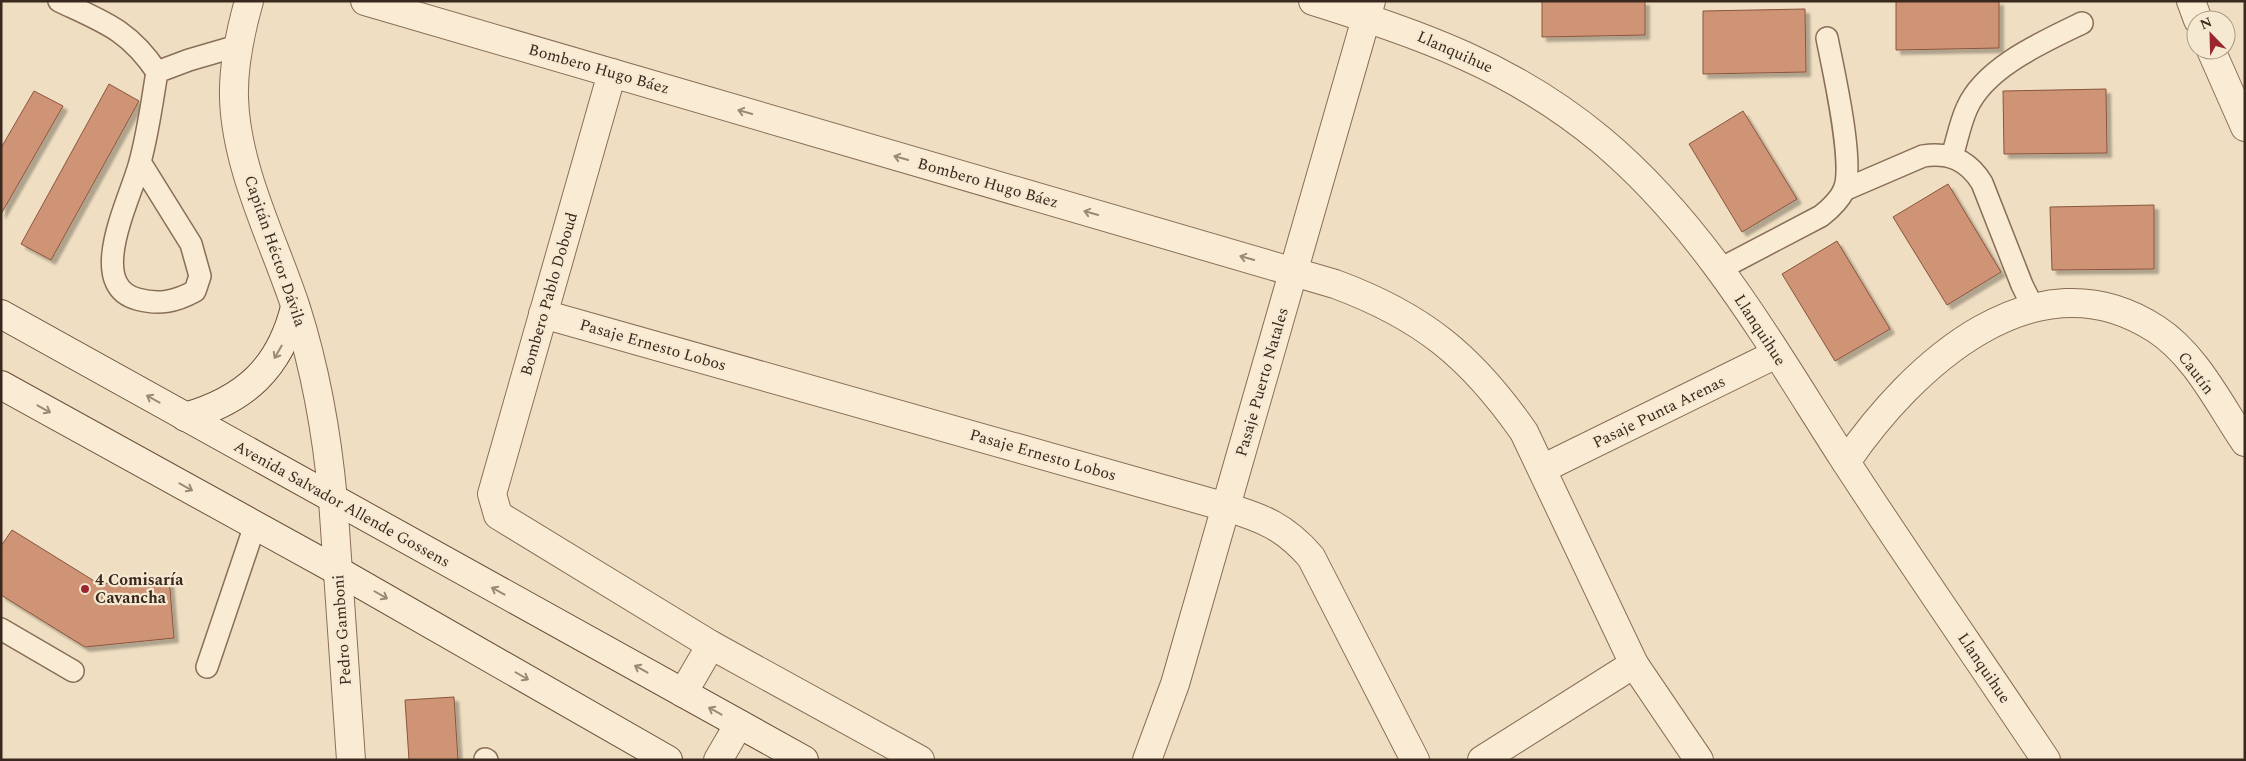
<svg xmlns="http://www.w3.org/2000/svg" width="2246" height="761" font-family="Spectral,serif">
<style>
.building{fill:#ce9475;stroke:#89553d;filter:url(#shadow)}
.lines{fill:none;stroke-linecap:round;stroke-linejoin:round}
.service-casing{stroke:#896e58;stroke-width:24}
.minor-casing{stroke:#896e58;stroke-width:30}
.tertiary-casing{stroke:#896e58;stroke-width:30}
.secondary-casing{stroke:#6b4f3b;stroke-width:30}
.service{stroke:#faecd4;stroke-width:21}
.minor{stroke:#faecd4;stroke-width:28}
.tertiary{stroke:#faecd4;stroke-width:28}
.secondary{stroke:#faecd4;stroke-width:28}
.oneway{stroke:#998a78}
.poi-dot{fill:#9a2630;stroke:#f6e9d1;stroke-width:2}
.labels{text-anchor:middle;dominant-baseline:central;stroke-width:4.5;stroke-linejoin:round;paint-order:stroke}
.street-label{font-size:16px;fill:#38281d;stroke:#f6e9d1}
.poi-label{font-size:16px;font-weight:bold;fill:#38281d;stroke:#f6e9d1;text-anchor:start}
</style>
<defs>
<filter id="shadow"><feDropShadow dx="4.5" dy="4.5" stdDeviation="1" flood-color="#0004"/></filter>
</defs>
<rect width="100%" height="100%" fill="#efdec1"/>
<g class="building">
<polygon points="1542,1 1645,1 1645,35 1542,37"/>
<polygon points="1896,1 1999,1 1999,48 1896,50"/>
<polygon points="1805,9 1806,72 1703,74 1703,11"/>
<polygon points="109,84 139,101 51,260 21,244"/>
<polygon points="2106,89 2107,153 2004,154 2003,91"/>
<polygon points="34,91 63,106 1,214 1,148"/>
<polygon points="1743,111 1797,199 1742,232 1689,144"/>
<polygon points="1948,184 2001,272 1947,305 1893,217"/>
<polygon points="2154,205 2154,269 2052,270 2050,207"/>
<polygon points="1837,241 1890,329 1835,361 1782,274"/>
<polygon points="12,530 99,584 169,578 174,638 85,647 1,595 1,546"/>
<polygon points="454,697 458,760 409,760 405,700"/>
</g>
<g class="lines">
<g class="service-casing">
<g id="service">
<path d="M59,1C104,22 129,30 157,72"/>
<path d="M1952,156C1957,141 1960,123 1967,108C1985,67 2043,42 2082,23"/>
<path d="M140,162L191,244L200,276L195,291C175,302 159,305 137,299C84,284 132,196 140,162C148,133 152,102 157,72L189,60L237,46"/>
<path d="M1844,190L1923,156C1949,152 1968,160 1982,183L2022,285L2033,307"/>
<path d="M1720,269L1821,216C1830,209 1839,201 1844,190C1855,164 1833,69 1827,38"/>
<polyline points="1,629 73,671"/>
<polyline points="207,667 255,525"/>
<polyline points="485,759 487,760"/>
</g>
</g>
<g class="minor-casing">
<g id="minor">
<path d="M249,1C240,33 233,65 234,98C236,169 274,241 296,308C316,371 327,434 333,500"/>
<path d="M365,1L1335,284C1422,316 1471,356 1524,432L1634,664L1699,760"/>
<path d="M1313,1C1421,35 1512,66 1601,140C1704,226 1770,344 1842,456C1908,558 1978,658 2046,760"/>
<polyline points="2191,1 2198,20"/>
<polyline points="2211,50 2245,127"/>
<polyline points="612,73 492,494 498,515 711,645 920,760"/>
<path d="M543,314L1226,507C1263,518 1285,527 1311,557L1415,760"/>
<path d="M1846,462C1911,367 2035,250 2156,329C2196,355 2219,404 2245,442"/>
<polyline points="1542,469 1776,354"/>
<polyline points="683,693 711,645"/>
<polyline points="718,760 739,724"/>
<polyline points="1147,760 1175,684 1371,1"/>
<polyline points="1482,760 1634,664"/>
</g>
</g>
<g class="tertiary-casing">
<polyline id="tertiary" points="333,500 351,760"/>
</g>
<g class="secondary-casing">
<g id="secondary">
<polyline points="1,314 804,760"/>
<polyline points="1,385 338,571 668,760"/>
<path d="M185,417C245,400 280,368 295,307"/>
</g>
</g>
<use href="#service" class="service"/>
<use href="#minor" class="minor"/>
<use href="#tertiary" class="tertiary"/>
<use href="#secondary" class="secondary"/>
</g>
<defs><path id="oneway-shaft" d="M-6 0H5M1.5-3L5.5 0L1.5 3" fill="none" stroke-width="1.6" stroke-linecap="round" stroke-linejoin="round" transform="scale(1.25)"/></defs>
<g class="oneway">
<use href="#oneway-shaft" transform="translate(745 112) rotate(-164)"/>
<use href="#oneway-shaft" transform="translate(901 158) rotate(-164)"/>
<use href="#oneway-shaft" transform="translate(1091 213) rotate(-164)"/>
<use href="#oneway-shaft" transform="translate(1247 258) rotate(-164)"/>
<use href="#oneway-shaft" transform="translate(278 352) rotate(120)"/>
<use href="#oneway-shaft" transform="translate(153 399) rotate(-151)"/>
<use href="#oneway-shaft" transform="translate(44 409) rotate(29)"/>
<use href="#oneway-shaft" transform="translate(186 487) rotate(29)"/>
<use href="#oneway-shaft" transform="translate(498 591) rotate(-151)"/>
<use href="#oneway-shaft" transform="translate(381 595) rotate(30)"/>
<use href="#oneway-shaft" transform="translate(641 669) rotate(-151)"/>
<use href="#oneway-shaft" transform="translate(522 676) rotate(30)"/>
<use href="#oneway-shaft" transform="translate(715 711) rotate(-151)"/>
</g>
<circle class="poi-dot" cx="85" cy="589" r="5"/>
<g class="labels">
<g class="street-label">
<text transform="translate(1455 52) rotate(24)">Llanquihue</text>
<text transform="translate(599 69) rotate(16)">Bombero Hugo Báez</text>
<text transform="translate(988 183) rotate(16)">Bombero Hugo Báez</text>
<text transform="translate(275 251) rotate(71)">Capitán Héctor Dávila</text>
<text transform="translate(549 294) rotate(-74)">Bombero Pablo Doboud</text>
<text transform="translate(1760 330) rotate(57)">Llanquihue</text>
<text transform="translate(653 345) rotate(16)">Pasaje Ernesto Lobos</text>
<text transform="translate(2196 373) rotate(53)">Cautín</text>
<text transform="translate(1262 382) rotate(-74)">Pasaje Puerto Natales</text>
<text transform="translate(1659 412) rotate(-26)">Pasaje Punta Arenas</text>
<text transform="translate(1043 455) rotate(16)">Pasaje Ernesto Lobos</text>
<text transform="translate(342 504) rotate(29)">Avenida Salvador Allende Gossens</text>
<text transform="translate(342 630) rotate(-94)">Pedro Gamboni</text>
<text transform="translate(1984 668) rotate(56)">Llanquihue</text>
</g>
<g class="poi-label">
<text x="95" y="580">4 Comisaría<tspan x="95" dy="18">Cavancha</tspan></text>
</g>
</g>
<rect width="2246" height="761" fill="none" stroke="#38281d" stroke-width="5"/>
<g transform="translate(2211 35) rotate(337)"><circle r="24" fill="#f6e9d1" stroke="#aa9c89"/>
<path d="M0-4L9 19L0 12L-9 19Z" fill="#9a2630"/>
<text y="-8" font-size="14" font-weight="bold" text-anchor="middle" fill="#38281d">N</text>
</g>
</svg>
